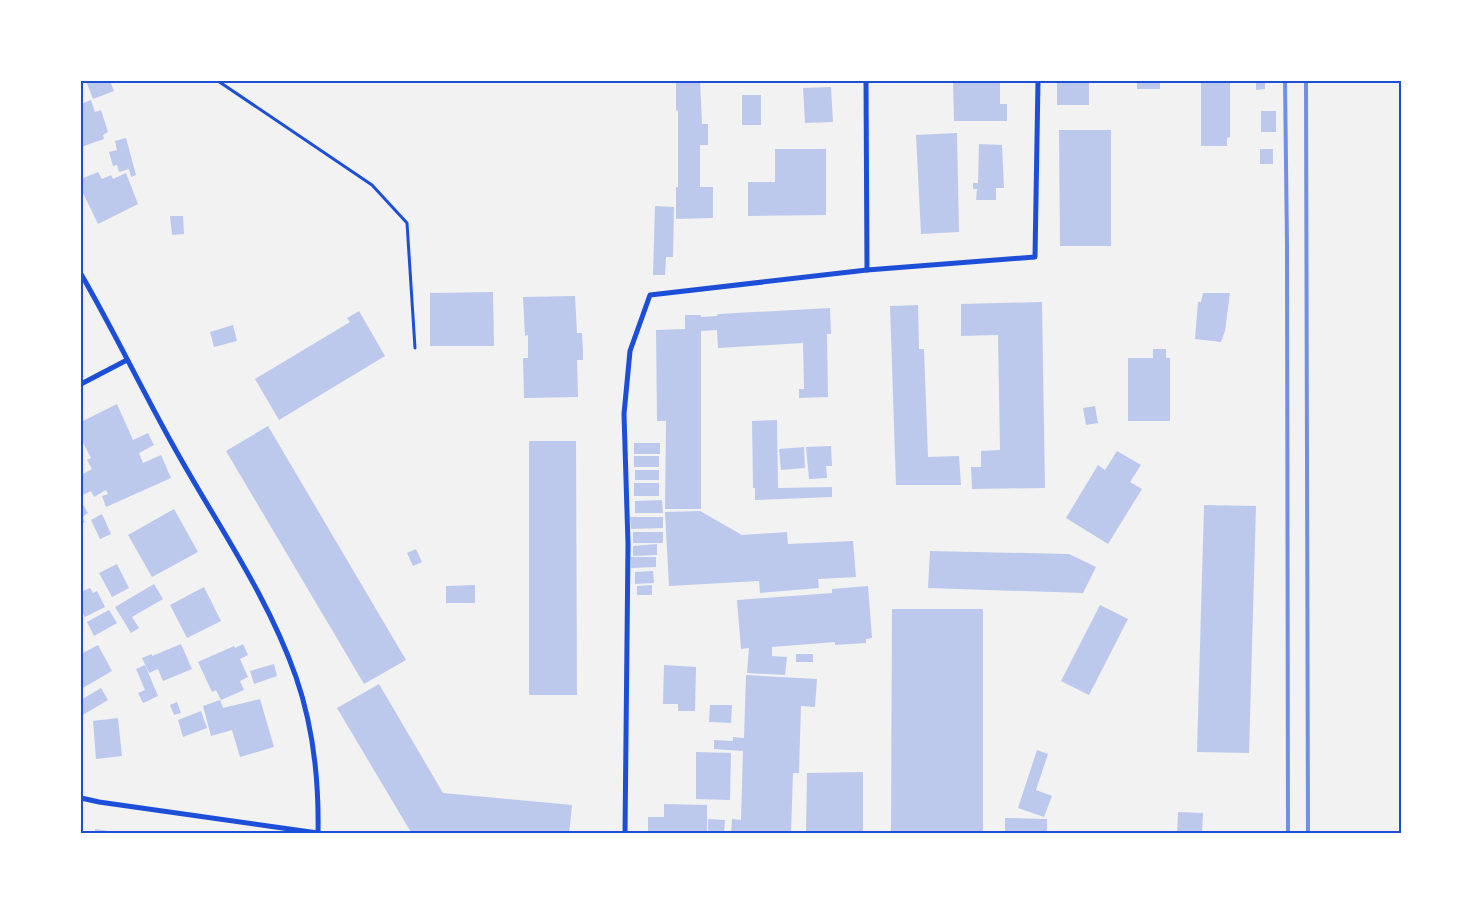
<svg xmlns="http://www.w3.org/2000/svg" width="1483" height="915" font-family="'Space Grotesk',sans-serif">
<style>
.building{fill:#bdc9ec}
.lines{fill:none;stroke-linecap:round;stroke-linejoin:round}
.path{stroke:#1d4ed8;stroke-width:3}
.minor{stroke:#1d4ed8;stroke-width:5}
.rail{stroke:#7290e2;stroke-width:4}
.neatline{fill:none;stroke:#1d4ed8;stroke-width:2}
</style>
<rect width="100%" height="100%" fill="#f2f2f2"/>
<g class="building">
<polygon points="86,81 110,81 114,91 93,99"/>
<polygon points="676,81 700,81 702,124 708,124 708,145 700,145 700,187 713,187 713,218 676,219 676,187 678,187 678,110 676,111"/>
<polygon points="953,81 1000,81 1000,104 1007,104 1007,121 954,121"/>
<rect x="1057" y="81" width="32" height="24"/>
<rect x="1137" y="81" width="23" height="8"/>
<polygon points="1201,81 1230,81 1230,137 1227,138 1227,146 1201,146"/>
<polygon points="1256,81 1265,81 1265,89 1256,90"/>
<polygon points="831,87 833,122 805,123 803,88"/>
<rect x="742" y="95" width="19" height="30"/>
<polygon points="91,100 95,112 101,110 108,132 103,135 104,139 81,147 81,104"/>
<rect x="1261" y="111" width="15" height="21"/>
<polygon points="1059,130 1111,130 1111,246 1060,246"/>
<polygon points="957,133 959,232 921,234 916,135"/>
<polygon points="126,138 136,175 131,177 129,169 119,172 117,165 113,166 109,152 117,150 115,141"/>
<polygon points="979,144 1002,145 1004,188 996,188 996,200 976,200 977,189 973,189 973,183 978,183"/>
<polygon points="775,149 826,149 826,215 748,216 748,182 775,182"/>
<rect x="1260" y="149" width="13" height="15"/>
<polygon points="98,172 102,179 111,175 113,179 126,173 138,204 98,224 81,189 81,179"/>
<polygon points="655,206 674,207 673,257 666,257 665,275 653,275"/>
<polygon points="170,216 183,216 184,234 172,235"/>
<polygon points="493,292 494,346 430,346 430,293"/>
<polygon points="1203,293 1230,293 1225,331 1221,342 1195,339 1198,302 1201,302"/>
<polygon points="575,296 577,333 582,333 583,352 583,360 577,360 578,397 524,398 523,358 528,358 528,335 525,336 523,297"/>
<polygon points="1042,302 1045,488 972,489 971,467 981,467 981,451 1000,450 998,335 961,336 961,304"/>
<polygon points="918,305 919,349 924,349 928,457 959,456 961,485 896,485 890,306"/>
<polygon points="830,308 831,334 827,334 828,397 799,398 799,389 804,389 803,343 718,348 717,330 701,331 701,509 665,509 666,421 657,421 656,330 685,329 685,315 701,315 701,317 717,316 718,314"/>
<polygon points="359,311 385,356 279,420 255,379 350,322 347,318"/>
<polygon points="233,325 237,341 214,347 210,332"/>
<polygon points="1153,349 1166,349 1166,358 1170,358 1170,421 1128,421 1128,358 1153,358"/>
<polygon points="117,404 133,440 148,433 154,445 139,453 143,463 161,455 171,478 106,507 102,496 108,494 106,490 94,497 91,491 81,496 81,475 92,469 87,460 91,458 81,439 81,422"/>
<polygon points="1095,406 1098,423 1086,425 1083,408"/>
<polygon points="777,420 778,488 832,487 832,497 755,500 755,488 753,488 752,421"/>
<polygon points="268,426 406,660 364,684 226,451"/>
<polygon points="529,441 576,441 577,695 529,695"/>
<rect x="634" y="443" width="26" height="11"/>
<polygon points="831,446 832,466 826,466 827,478 809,479 806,447"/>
<polygon points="804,447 805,468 781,470 779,449"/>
<polygon points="1117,451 1141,465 1130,482 1142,489 1108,544 1066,518 1098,465 1105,470"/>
<rect x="634" y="456" width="25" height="11"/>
<rect x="635" y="470" width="24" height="10"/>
<rect x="634" y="483" width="25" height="13"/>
<polygon points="662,500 663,513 635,513 635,501"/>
<polygon points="81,501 88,513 82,517 85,522 81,524"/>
<polygon points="1204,505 1256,506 1249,753 1197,752"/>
<polygon points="174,509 198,552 152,577 128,535"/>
<polygon points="700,511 742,535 787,532 788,544 853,541 856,577 818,579 819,588 760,593 759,581 669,586 665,512"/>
<polygon points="102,514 111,534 100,539 91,520"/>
<polygon points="630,517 663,517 663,528 631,529"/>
<rect x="633" y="532" width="30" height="11"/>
<polygon points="657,544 657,555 633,556 633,546"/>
<polygon points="416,549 422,562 413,566 407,553"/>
<polygon points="930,551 1069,554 1096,567 1083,593 928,588"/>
<polygon points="631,557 656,557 656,567 631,568"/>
<polygon points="117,564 129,588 112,597 99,573"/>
<polygon points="653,571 654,583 635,584 635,572"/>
<polygon points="154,584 163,599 132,617 139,628 131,633 115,607"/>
<polygon points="475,585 475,603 446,603 446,586"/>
<polygon points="652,585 652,595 637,595 637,586"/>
<polygon points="868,586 872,638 866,639 866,643 835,645 835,642 772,647 772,656 787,657 785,675 747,673 749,648 741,649 737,600 832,593 832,589"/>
<polygon points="204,587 221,621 187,638 170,605"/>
<polygon points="90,588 93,593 97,591 105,607 85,617 81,609 81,592"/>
<polygon points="1100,605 1128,619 1089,695 1061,681"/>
<polygon points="892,609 983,609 983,834 891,834"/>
<polygon points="109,610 117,623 94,636 87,622"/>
<polygon points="181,644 192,669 163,681 158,669 149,673 142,658 152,654 152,656"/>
<polygon points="243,644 248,655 240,659 248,677 240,681 244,690 221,700 216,690 212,692 198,662 234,646 235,648"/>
<polygon points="98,645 112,671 81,689 81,654"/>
<rect x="796" y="654" width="17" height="8"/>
<polygon points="274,664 277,676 254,684 250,671"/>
<polygon points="145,665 158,696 143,703 138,693 145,690 136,669"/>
<polygon points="664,665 696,667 695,711 678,711 678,704 663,704"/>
<polygon points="746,675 817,679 815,707 801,706 799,773 793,773 791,834 731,834 732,819 741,820 743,751 714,749 714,740 733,741 733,737 744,738"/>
<polygon points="379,684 443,793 572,805 569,834 412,834 337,708"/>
<polygon points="101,688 108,700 81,716 81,700"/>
<polygon points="260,699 274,747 240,757 232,730 211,736 203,706 220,700 223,708"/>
<polygon points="177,702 181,713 174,715 170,705"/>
<polygon points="710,705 732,705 731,723 709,722"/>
<polygon points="201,711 207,728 183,737 178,720"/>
<polygon points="118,718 122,756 96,759 93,721"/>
<polygon points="1037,750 1048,754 1036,790 1052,796 1044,817 1018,808"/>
<polygon points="696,752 731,753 730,800 696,799"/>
<polygon points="863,772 863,834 806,834 807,773"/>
<polygon points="664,804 707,805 707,834 648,834 648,817 664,817"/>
<polygon points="1178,812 1203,813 1202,834 1177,834"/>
<polygon points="1005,818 1047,819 1047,834 1005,834"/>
<polygon points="708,819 725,820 724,834 708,834"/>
<polygon points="95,829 123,833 123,834 95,834"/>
</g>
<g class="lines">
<polyline class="path" points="218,81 372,185 407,223 415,348"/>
<g class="minor">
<polyline points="866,81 867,270 1035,257 1038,81"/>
<path d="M81,274C114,331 142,390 174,447C216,523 267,594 296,677C313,726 319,781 318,833"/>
<polyline points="81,384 127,360"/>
<polyline points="81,798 99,802 325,834"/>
<polyline points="625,834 628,544 624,414 630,351 650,295 867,270"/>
</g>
<g class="rail">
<polyline points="1285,81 1287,245 1288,834"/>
<polyline points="1306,81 1308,834"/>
</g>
</g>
<rect width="1483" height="915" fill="none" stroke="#ffffff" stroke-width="165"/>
<rect x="82" y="82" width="1318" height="750" class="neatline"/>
</svg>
